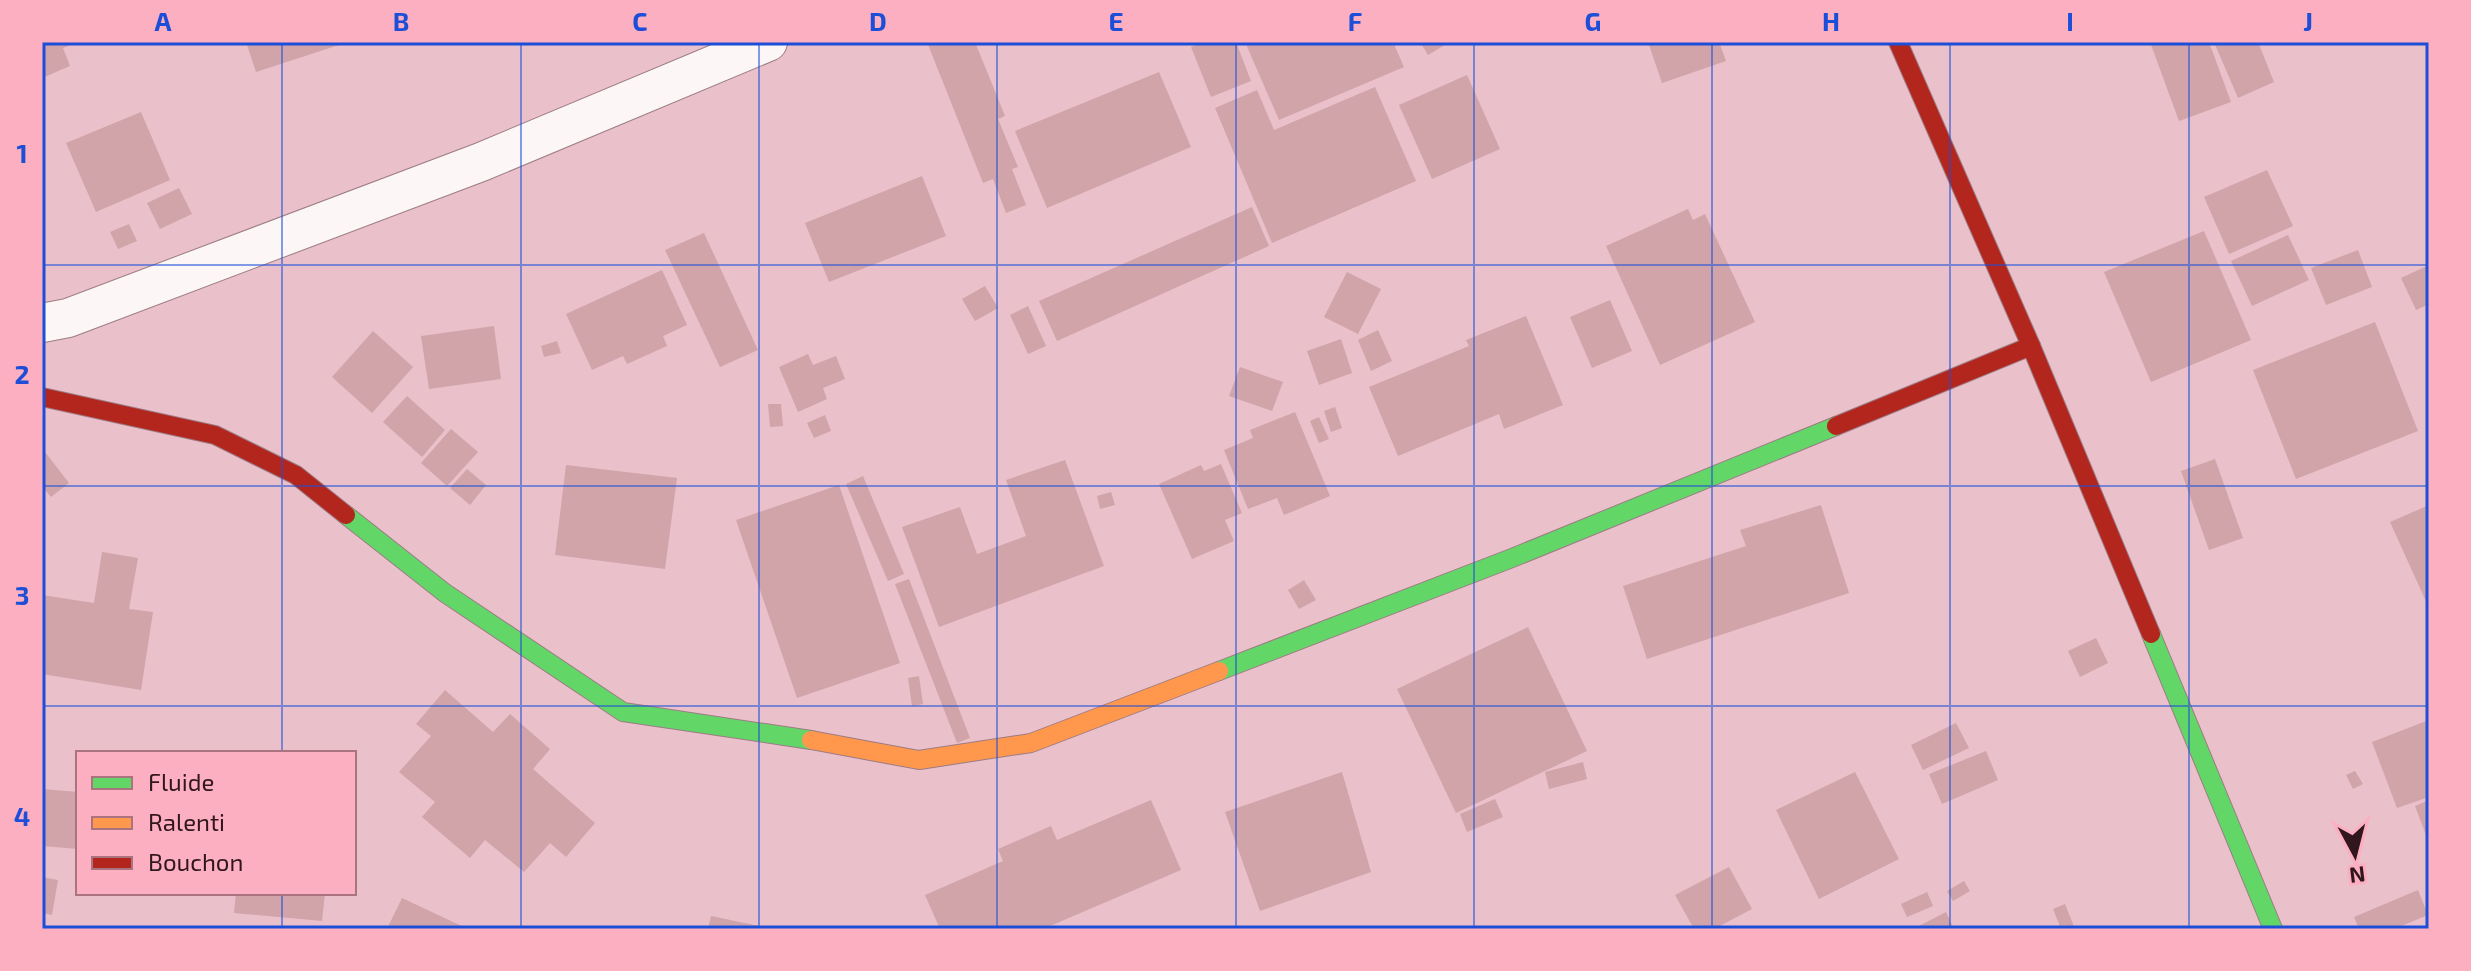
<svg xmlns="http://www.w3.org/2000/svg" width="2471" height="971" font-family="'Exo 2',sans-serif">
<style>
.building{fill:#d0a4a8}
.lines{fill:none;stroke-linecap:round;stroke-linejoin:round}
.street-casing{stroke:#9c7c85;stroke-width:40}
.fast-casing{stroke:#9c7c85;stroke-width:20}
.slow-casing{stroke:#9c7c85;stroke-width:20}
.jam-casing{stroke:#9c7c85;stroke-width:20}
.street{stroke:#fcf6f7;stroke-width:38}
.fast{stroke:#63d668;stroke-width:18}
.slow{stroke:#ff974d;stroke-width:18}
.jam{stroke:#b3261e;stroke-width:18}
.grid{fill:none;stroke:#1d4ed8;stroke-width:2;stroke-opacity:0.55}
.neatline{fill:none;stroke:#1d4ed8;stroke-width:3}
.grid-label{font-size:26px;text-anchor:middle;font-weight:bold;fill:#1d4ed8}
</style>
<rect width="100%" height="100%" fill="#eac0ca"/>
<g class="building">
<polygon points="42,42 78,42 63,48 70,66 42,78"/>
<polygon points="246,42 345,42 345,43 256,72"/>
<polygon points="927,42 975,42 1005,116 998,119 1018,167 1012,169 1026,205 1006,213 993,179 983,183"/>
<polygon points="1204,42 1236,42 1251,81 1211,97 1191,47"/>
<polygon points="1245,42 1393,42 1404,67 1279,120"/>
<polygon points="1420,42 1450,42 1428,55"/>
<polygon points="1648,42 1719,42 1726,61 1662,83"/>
<polygon points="2150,42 2209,42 2231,102 2179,121"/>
<polygon points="2214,42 2258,42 2274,82 2238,98"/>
<polygon points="1159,72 1191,147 1047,208 1015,131"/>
<polygon points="1467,75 1500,149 1432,179 1399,105"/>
<polygon points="1375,87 1416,181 1272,243 1215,108 1257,90 1274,130"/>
<polygon points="141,112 170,180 96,212 66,143"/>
<polygon points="2267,170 2293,226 2229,254 2204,197"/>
<polygon points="922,176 946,236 829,282 805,223"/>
<polygon points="179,188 192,214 160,229 147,203"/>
<polygon points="1252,207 1269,246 1057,341 1039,301"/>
<polygon points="1688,209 1693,220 1705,214 1755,322 1660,365 1606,246"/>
<polygon points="129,224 137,241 118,249 110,232"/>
<polygon points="2204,231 2251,340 2151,382 2104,272"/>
<polygon points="704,233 758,350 720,367 665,250"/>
<polygon points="2288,235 2309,280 2252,306 2231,261"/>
<polygon points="2358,250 2372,287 2326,305 2311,268"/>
<polygon points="2429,265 2429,304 2416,310 2401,278"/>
<polygon points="662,270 687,325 663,336 667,346 627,364 623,356 592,370 566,314"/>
<polygon points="1347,272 1381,289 1358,334 1324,317"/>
<polygon points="985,286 998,308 975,321 962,299"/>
<polygon points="1610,300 1632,351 1592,368 1570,317"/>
<polygon points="1028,306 1046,346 1028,354 1010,315"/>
<polygon points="1526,316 1563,405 1504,429 1499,414 1398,456 1369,387 1469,346 1466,340"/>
<polygon points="2375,322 2418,431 2296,479 2253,370"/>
<polygon points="494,326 501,379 429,389 421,336"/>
<polygon points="1378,330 1392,361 1371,371 1358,340"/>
<polygon points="373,331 413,367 372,413 332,377"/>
<polygon points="1341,339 1352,373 1319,385 1307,351"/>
<polygon points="557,341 561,353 544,357 541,346"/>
<polygon points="808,354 813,365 836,356 845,379 823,388 827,399 798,412 779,367"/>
<polygon points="1240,367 1283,382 1272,411 1229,396"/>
<polygon points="407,396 445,430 422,457 383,422"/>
<polygon points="768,404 781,404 783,426 770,427"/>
<polygon points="1335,407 1342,428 1331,432 1324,411"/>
<polygon points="1295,412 1330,496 1284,515 1277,498 1248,509 1224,450 1253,438 1250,430"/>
<polygon points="825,415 831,431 814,438 807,423"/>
<polygon points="1319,417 1329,439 1319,443 1310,421"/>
<polygon points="451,429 478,452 447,486 421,463"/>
<polygon points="42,448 69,483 51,497 42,486"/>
<polygon points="2215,459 2243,538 2209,550 2181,471"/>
<polygon points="1065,460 1104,566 939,627 902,527 960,507 977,554 1026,536 1006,480"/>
<polygon points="1221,464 1242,513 1225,520 1234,541 1192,559 1159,484 1201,465 1204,471"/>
<polygon points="566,465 677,478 665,569 555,555"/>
<polygon points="467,469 486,485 470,505 450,488"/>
<polygon points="863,476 904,574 888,581 846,484"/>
<polygon points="839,485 900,663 797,698 736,520"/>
<polygon points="1111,492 1115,505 1100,509 1097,496"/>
<polygon points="1821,505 1849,593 1647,659 1623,586 1746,546 1740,530"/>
<polygon points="2429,505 2429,608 2390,522"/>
<polygon points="102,552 138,558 129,609 153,612 141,690 42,674 42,595 94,603"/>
<polygon points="909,579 970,738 957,743 895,584"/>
<polygon points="1304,580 1316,600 1299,609 1288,590"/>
<polygon points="1528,627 1587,751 1456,813 1397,689"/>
<polygon points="2096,638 2108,663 2080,677 2068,651"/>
<polygon points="919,676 923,704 912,706 908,678"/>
<polygon points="445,690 493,732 510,714 550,749 533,769 595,823 566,857 550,843 524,872 485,840 470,858 422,817 435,802 399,772 431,736 416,724"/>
<polygon points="2429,720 2429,797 2397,808 2372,742"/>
<polygon points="1956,723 1969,748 1923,770 1911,745"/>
<polygon points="1986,751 1998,780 1942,804 1929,774"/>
<polygon points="1583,762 1587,779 1549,789 1545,772"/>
<polygon points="2355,771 2363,784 2353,789 2346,775"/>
<polygon points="1342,772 1371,872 1260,911 1225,812"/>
<polygon points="1855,772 1899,859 1819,899 1776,810"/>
<polygon points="42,789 78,792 78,849 42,846"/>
<polygon points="1495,799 1503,817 1467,832 1460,814"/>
<polygon points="1151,800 1181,870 1043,929 940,929 925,895 1003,861 998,849 1051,826 1057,840"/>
<polygon points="2429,800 2429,843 2415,806"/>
<polygon points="1729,867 1752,909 1714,929 1694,929 1675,895"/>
<polygon points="42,877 58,880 52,915 42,913"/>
<polygon points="1964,881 1970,891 1953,901 1947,891"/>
<polygon points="2418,890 2428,915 2394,929 2359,929 2354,917"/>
<polygon points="1927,892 1933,906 1907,917 1901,904"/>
<polygon points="236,893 325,893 322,921 234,913"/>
<polygon points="402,898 468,929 387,929"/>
<polygon points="2065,904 2075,929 2061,929 2053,909"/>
<polygon points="1946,912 1954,929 1913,929"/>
<polygon points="711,916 769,928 769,929 708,929"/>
</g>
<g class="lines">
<g class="street-casing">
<polyline id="street" points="42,323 68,318 481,162 768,42"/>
</g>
<g class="fast-casing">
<g id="fast">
<polyline points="346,515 445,593 623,712 811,740"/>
<polyline points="2151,634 2273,929"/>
<polyline points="1219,671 1512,558 1836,426"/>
</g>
</g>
<g class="slow-casing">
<polyline id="slow" points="811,740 919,760 1031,743 1219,671"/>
</g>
<g class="jam-casing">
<g id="jam">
<polyline points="1898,42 2031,346 2151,634"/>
<polyline points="42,397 215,435 296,475 346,515"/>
<polyline points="1836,426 2031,346"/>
</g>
</g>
<use href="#street" class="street"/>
<use href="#fast" class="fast"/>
<use href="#slow" class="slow"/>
<use href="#jam" class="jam"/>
</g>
<path class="grid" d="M282,42V753M521,42V929M759,42V929M997,42V929M1236,42V929M1474,42V929M1712,42V929M1950,42V929M2189,42V929M42,265H2429M42,486H2429M42,706H2429M282,893V929"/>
<rect width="2471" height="971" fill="none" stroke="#fbafc1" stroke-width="88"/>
<rect x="76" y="751" width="280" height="144" fill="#fbafc1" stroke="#ab727f" stroke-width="2"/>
<rect x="92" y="777" width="40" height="12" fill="#63d668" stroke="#ab727f" stroke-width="2"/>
<text x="148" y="791" font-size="24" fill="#32161d">Fluide</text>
<rect x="92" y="817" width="40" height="12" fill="#ff974d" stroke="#ab727f" stroke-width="2"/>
<text x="148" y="831" font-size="24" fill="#32161d">Ralenti</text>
<rect x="92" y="857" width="40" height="12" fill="#b3261e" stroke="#ab727f" stroke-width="2"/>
<text x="148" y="871" font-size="24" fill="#32161d">Bouchon</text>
<g transform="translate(2355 855) rotate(173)" stroke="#fbafc1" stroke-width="6" paint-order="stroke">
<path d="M0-6L14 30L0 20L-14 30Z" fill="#32161d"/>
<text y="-12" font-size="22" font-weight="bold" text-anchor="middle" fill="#32161d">N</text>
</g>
<rect x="44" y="44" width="2383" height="883" class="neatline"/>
<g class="grid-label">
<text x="163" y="31">A</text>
<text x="401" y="31">B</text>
<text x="640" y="31">C</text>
<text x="878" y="31">D</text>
<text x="1116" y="31">E</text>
<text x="1355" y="31">F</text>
<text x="1593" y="31">G</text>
<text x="1831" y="31">H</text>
<text x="2070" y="31">I</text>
<text x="2308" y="31">J</text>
<text x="22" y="163">1</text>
<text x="22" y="384">2</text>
<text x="22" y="605">3</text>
<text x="22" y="826">4</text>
</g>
</svg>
